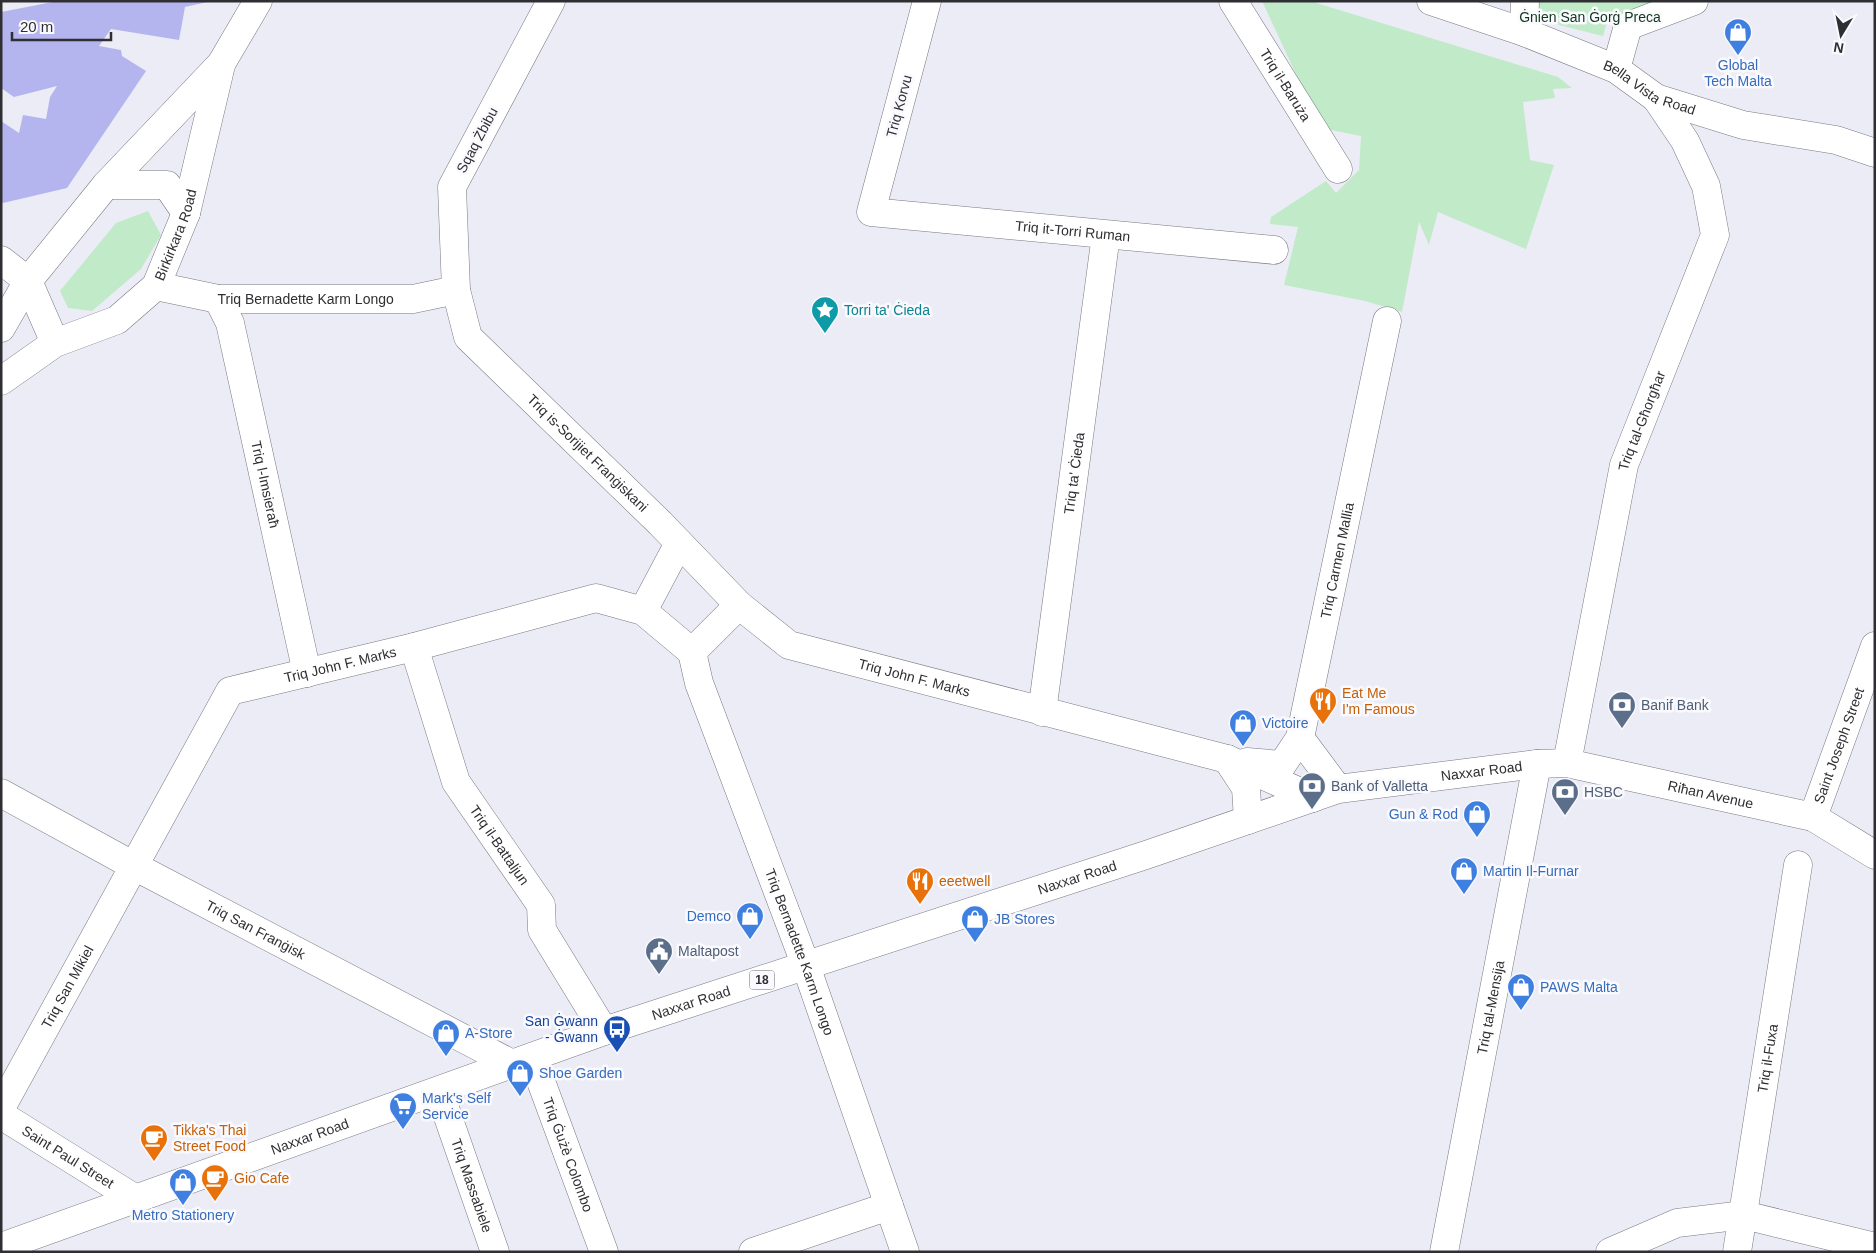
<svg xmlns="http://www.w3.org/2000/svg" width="1876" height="1253" font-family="Arial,sans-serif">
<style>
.green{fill:#c1eac9}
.building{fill:#b4b5ef}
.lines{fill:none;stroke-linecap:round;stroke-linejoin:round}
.minor-casing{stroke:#787982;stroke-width:29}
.major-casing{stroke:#787982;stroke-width:29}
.minor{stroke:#fff;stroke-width:28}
.major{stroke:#fff;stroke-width:28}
.labels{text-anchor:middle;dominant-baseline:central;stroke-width:5;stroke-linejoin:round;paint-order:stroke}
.shield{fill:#fafafe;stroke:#6c6c70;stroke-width:1}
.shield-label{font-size:12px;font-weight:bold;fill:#2f2f33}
.park-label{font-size:14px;fill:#0e381c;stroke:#fafafe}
.shop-label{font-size:14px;fill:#366cbe;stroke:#fafafe;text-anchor:start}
.street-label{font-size:14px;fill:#2f2f33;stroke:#fafafe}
.culture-label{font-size:14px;fill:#0d838f;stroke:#fafafe;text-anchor:start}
.food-label{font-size:14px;fill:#c56008;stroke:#fafafe;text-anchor:start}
.service-label{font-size:14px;fill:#4e5e75;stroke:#fafafe;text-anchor:start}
.transit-label{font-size:14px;fill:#164399;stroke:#fafafe;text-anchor:end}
</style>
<rect width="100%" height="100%" fill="#ececf7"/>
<g class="green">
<polygon points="1262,1 1310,1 1558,77 1572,88 1553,89 1555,98 1523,102 1530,160 1554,165 1526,249 1438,212 1429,245 1419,222 1402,312 1365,301 1284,285 1298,227 1270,224 1271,217 1326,181 1336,193 1359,170 1361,136 1321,128"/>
<polygon points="1537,1 1665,1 1608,18 1603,36 1559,25 1536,5"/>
<polygon points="148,211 161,235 141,269 92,311 68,308 60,291 116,223"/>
</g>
<polygon class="building" points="58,1 207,2 185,7 179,40 111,29 99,46 121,50 122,56 146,71 67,188 3,203 1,201 1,121 19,133 23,115 46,119 50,97 57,86 14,97 1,88 1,12"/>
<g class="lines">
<g class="minor-casing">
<g id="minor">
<path id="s1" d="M551,1L452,187L456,290L468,337L660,523L739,605"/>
<path id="s2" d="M927,1L871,212L1274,250"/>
<path id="s3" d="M1233,1L1338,169"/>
<polyline points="1524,32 1525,1"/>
<polyline points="1616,69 1628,26 1694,1"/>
<polyline points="106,185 167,185 186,213"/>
<polyline points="1,260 28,281 55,343"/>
<path id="s4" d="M156,286L218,299H413L456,290"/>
<path id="s5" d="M218,299L230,323L307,673"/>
<polyline points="1,328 28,281 106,185 221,64 258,1"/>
<path id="s6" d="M1,381L55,343L117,320L156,286L186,213L221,65"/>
<polyline points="643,611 679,543"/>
<path id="s7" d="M414,647L456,782L541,905L542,930L604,1031"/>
<path id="s8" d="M692,652L699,683L806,966L905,1252"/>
<path id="s9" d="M1042,712L1106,235"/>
<polyline points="1300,738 1338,789"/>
<polyline points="1227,759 1246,788 1248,820"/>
<path id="s10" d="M1247,762L1282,765L1300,738L1387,321"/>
<path id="s11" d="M1567,763L1624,465L1715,235L1706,186L1685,141L1656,98"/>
<path id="s12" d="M1,793L134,866L512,1064"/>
<path id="s13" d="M1813,817L1875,646"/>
<path id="s14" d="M532,1057L604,1252"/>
<path id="s15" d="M439,1091L495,1252"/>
<path id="s16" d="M1,1108L230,691L414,647L596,598L643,611L692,652L739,605L789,645L1227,759L1313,798"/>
<path id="s17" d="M1,1115L134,1198"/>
<polyline points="753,1252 889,1206"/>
<path id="s18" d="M1444,1252L1537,764"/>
<polyline points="1610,1252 1677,1223 1744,1215 1875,1247"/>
<path id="s19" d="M1737,1252L1798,865"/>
</g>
</g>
<g class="major-casing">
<g id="major">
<path id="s20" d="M1431,1L1524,32L1616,69L1656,98L1743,125L1836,140L1875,153"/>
<path id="s21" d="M1,1247L604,1031L1146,855L1338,789L1537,764L1567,763L1813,817L1875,855"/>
</g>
</g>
<use href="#minor" class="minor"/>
<use href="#major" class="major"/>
</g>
<defs>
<g id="shop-pin" transform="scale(1.4375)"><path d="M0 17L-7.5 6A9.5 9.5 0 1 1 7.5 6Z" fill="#3f7fe0" stroke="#fafafe"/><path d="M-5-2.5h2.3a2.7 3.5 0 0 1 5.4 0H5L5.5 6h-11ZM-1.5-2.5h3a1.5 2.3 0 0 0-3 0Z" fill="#fff"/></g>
<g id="sight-pin" transform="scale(1.4375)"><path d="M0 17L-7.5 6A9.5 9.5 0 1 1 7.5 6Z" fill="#0f9aa8" stroke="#fafafe"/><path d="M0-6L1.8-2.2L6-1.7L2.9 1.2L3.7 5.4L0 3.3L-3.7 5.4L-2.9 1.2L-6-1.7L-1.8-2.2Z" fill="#fff"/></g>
<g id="restaurant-pin" transform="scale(1.4375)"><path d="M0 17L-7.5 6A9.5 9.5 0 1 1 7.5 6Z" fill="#e8710a" stroke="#fafafe"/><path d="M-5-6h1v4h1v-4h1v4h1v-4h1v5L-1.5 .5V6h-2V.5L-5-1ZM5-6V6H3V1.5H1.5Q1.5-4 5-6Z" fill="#fff"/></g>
<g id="bank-pin" transform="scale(1.4375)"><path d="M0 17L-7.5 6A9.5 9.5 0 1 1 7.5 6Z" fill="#5c6f8a" stroke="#fafafe"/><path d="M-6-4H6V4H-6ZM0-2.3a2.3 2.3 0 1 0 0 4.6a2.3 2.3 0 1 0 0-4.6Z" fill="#fff"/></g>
<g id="civic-pin" transform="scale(1.4375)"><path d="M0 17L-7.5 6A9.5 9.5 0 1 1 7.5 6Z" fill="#5c6f8a" stroke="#fafafe"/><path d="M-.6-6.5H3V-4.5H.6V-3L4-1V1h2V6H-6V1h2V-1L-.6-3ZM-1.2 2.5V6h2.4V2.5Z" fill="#fff"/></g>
<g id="bus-pin" transform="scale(1.4375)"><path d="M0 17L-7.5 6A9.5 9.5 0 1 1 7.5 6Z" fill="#1a4fb4" stroke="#fafafe"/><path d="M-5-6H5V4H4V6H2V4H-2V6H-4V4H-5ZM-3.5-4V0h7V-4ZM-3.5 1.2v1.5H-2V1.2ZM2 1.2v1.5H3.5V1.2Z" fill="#fff"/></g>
<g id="supermarket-pin" transform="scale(1.4375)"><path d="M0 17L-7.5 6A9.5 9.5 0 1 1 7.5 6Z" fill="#3f7fe0" stroke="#fafafe"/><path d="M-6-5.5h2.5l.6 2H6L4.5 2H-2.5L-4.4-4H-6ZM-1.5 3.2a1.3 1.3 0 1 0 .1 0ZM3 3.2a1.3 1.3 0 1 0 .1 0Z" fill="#fff"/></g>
<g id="cafe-pin" transform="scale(1.4375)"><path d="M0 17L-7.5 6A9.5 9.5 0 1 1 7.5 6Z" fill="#e8710a" stroke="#fafafe"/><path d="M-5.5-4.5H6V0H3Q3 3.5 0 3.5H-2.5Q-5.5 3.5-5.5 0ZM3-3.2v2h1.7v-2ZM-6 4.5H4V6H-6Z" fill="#fff"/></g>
</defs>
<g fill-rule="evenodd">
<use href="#shop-pin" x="1738" y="32"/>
<use href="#sight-pin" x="825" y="310"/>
<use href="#restaurant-pin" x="1323" y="701"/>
<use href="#bank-pin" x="1622" y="705"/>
<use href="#shop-pin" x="1243" y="723"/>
<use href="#bank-pin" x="1312" y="786"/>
<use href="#bank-pin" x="1565" y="792"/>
<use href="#shop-pin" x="1477" y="814"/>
<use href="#shop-pin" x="1464" y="871"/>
<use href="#restaurant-pin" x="920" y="881"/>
<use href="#shop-pin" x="750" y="916"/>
<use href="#shop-pin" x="975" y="919"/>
<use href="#civic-pin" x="659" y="951"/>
<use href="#shop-pin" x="1521" y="987"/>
<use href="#bus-pin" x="617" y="1029"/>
<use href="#shop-pin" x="446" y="1033"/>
<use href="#shop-pin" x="520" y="1073"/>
<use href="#supermarket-pin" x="403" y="1106"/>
<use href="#cafe-pin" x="154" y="1138"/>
<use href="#cafe-pin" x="215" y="1178"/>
<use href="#shop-pin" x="183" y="1182"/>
</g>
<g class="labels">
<rect class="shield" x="749.5" y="970.5" width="25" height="19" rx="4"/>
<g class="shield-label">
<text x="762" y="980">18</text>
</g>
<g class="park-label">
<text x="1590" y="17">Ġnien San Ġorġ Preca</text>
</g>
<g class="shop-label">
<text x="1738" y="65" text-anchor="middle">Global<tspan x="1738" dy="16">Tech Malta</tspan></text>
<text x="1262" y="723">Victoire</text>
<text x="1458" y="814" text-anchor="end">Gun &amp; Rod</text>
<text x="1483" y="871">Martin Il-Furnar</text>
<text x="731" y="916" text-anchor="end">Demco</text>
<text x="994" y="919">JB Stores</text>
<text x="1540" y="987">PAWS Malta</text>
<text x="465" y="1033">A-Store</text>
<text x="539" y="1073">Shoe Garden</text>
<text x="422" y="1098">Mark's Self<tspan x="422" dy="16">Service</tspan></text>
<text x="183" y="1215" text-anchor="middle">Metro Stationery</text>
</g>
<g class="street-label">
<text stroke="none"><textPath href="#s3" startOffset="99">Triq il-Baruża</textPath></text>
<text stroke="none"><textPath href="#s20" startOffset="236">Bella Vista Road</textPath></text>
<text transform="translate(899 106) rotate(-75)">Triq Korvu</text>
<text transform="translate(477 140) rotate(-62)">Sqaq Żbibu</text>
<text stroke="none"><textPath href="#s2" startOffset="421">Triq it-Torri Ruman</textPath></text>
<text stroke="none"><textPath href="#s6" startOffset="239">Birkirkara Road</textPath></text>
<text stroke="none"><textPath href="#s4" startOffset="151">Triq Bernadette Karm Longo</textPath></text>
<text stroke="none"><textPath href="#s11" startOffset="351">Triq tal-Għorgħar</textPath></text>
<text stroke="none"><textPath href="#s1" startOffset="529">Triq is-Sorijiet Franġiskani</textPath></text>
<text stroke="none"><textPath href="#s9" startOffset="241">Triq ta' Ċieda</textPath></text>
<text stroke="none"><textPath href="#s5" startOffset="192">Triq l-Imsieraħ</textPath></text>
<text stroke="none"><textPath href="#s10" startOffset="249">Triq Carmen Mallia</textPath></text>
<text stroke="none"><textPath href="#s16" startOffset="589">Triq John F. Marks</textPath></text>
<text stroke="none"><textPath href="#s16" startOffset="1226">Triq John F. Marks</textPath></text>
<text stroke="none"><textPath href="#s13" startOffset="76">Saint Joseph Street</textPath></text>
<text stroke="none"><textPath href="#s21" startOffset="1558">Naxxar Road</textPath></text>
<text stroke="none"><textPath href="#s21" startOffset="1791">Riħan Avenue</textPath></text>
<text stroke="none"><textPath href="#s7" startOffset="218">Triq il-Battaljun</textPath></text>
<text stroke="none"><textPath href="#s21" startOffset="1138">Naxxar Road</textPath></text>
<text stroke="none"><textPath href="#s12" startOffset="289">Triq San Franġisk</textPath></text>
<text stroke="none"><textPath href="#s8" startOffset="319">Triq Bernadette Karm Longo</textPath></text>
<text stroke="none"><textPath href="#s16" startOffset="138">Triq San Mikiel</textPath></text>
<text stroke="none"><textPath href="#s21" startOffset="732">Naxxar Road</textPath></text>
<text stroke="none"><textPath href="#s18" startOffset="249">Triq tal-Mensija</textPath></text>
<text stroke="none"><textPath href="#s19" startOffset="196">Triq il-Fuxa</textPath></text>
<text stroke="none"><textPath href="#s21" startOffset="328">Naxxar Road</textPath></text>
<text stroke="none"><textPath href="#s14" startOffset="104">Triq Ġużè Colombo</textPath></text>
<text stroke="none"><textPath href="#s17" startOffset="79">Saint Paul Street</textPath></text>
<text stroke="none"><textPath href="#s15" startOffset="100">Triq Massabiele</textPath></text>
</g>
<g class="culture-label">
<text x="844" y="310">Torri ta' Ċieda</text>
</g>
<g class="food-label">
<text x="1342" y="693">Eat Me<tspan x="1342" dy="16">I'm Famous</tspan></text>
<text x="939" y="881">eeetwell</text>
<text x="173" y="1130">Tikka's Thai<tspan x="173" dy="16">Street Food</tspan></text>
<text x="234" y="1178">Gio Cafe</text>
</g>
<g class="service-label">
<text x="1641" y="705">Banif Bank</text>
<text x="1331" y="786">Bank of Valletta</text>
<text x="1584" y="792">HSBC</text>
<text x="678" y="951">Maltapost</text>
</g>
<g class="transit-label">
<text x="598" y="1021">San Ġwann<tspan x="598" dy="16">- Ġwann</tspan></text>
</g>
</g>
<rect width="1876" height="1253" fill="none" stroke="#2f2f33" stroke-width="5"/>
<g transform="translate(1841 35) rotate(190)" stroke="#fafafe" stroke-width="4" paint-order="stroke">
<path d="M0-4L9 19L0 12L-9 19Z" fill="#2f2f33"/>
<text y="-8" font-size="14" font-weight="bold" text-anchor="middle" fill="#2f2f33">N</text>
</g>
<path d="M12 32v8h99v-8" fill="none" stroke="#2f2f33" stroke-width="2.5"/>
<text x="20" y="32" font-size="15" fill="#2f2f33" stroke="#fafafe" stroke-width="4" paint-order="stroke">20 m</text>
</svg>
